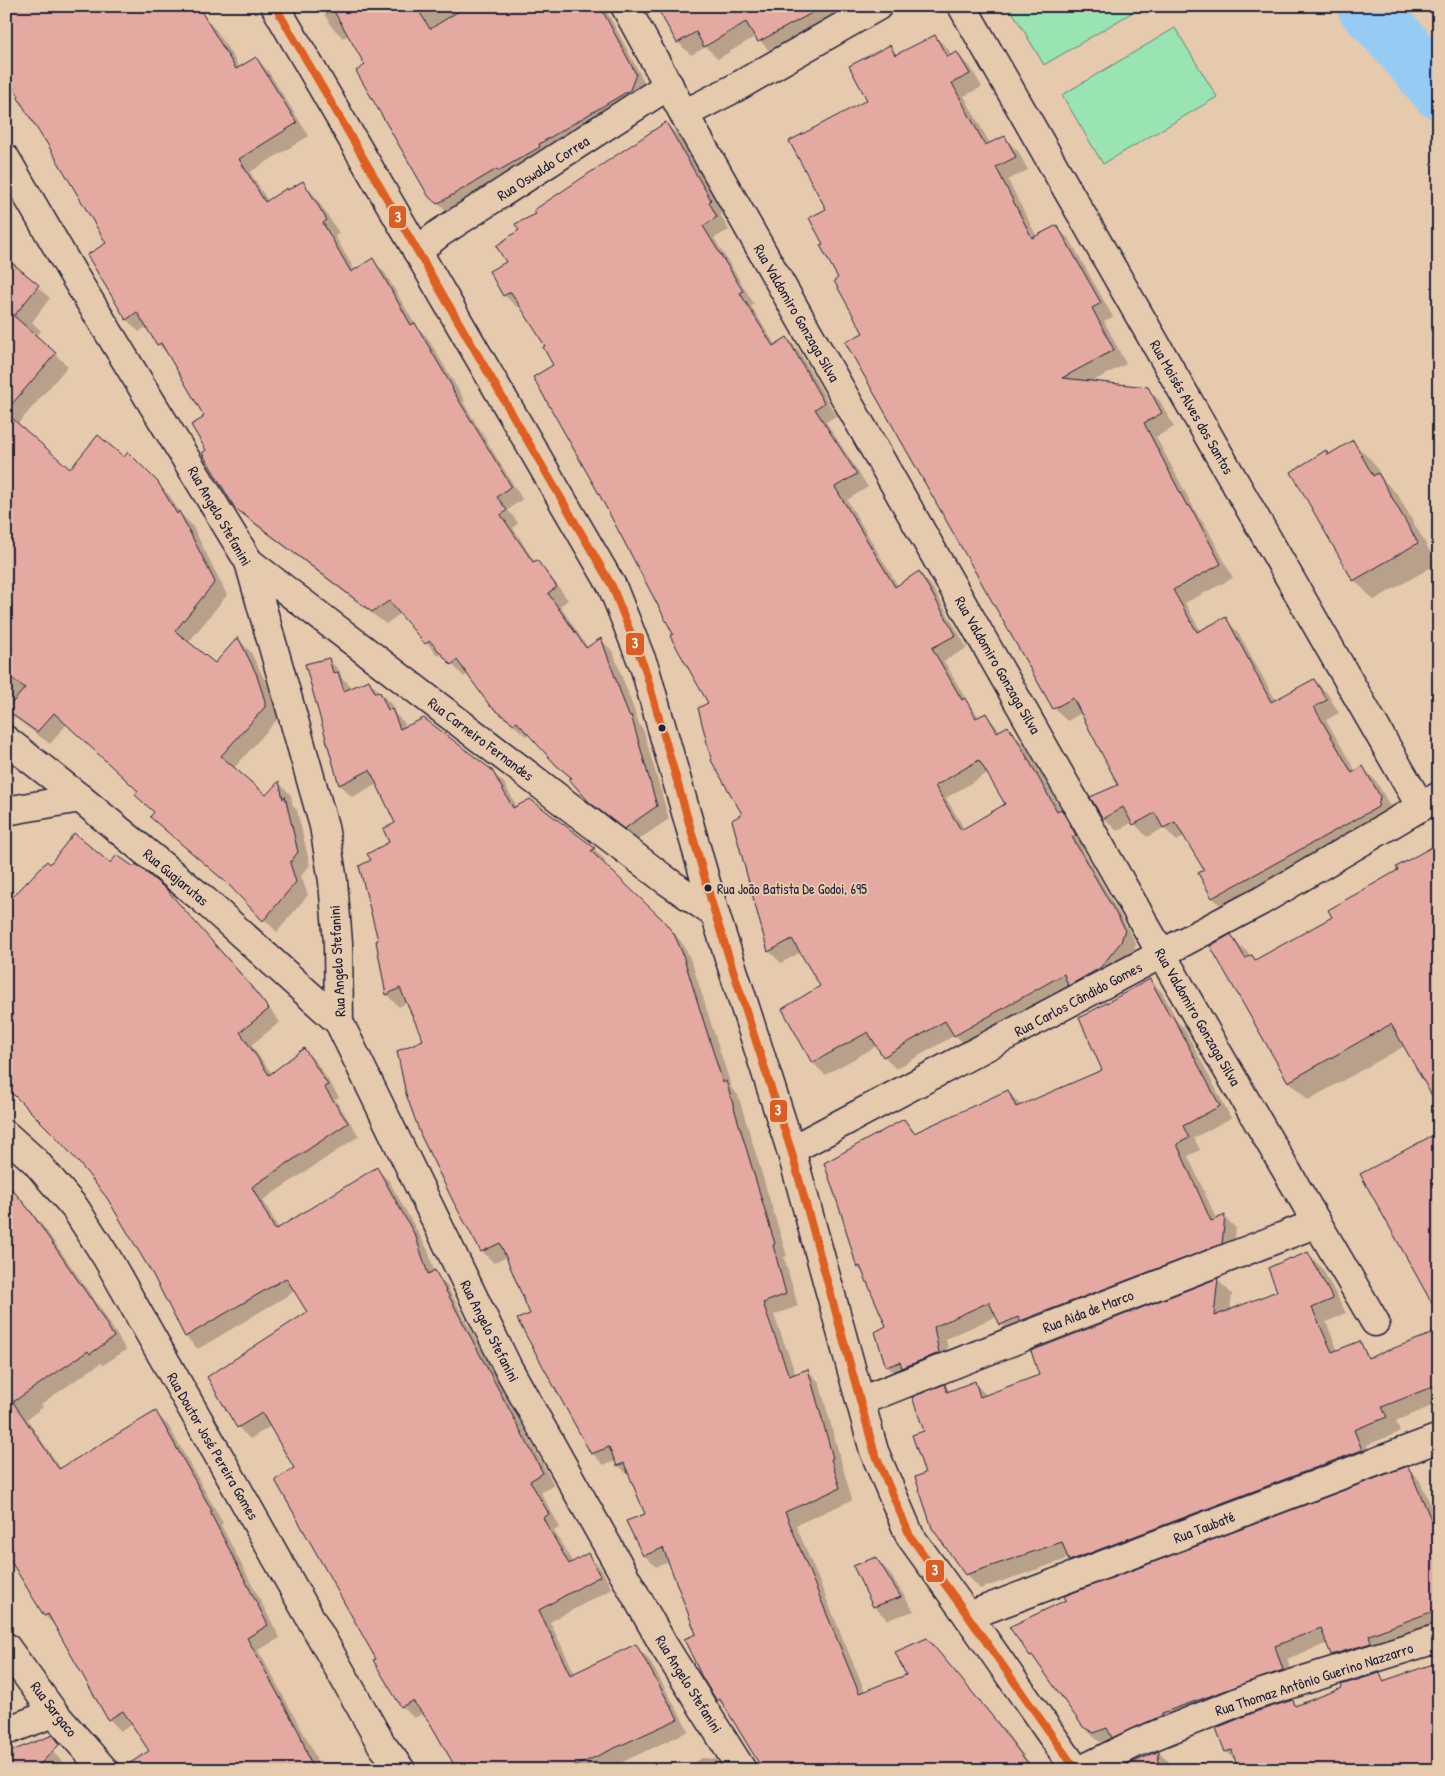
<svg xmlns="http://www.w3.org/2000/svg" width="1445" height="1776" font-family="'Patrick Hand',sans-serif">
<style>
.green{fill:#9ae3b2;stroke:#5e8276}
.shadow{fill:#0003;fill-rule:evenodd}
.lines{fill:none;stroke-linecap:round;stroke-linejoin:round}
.river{stroke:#96ccf4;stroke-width:58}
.building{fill:#e4aaa2;stroke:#22223b;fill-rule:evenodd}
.street-casing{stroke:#22223b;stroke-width:31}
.secondary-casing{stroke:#22223b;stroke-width:31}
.street{stroke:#e6caad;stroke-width:28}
.secondary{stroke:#e6caad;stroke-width:28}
.bus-1-casing{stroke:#e6caad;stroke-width:11}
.bus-1{stroke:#dd5e24;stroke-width:8}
.bus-dot{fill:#22223b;stroke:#e6caad;stroke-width:2}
.labels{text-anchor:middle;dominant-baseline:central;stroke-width:4;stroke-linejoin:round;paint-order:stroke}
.bus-label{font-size:14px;fill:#22223b;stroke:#e6caad;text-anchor:start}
.street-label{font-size:15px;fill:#22223b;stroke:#e6caad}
.line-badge{stroke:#e6caad;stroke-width:2}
.badge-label{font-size:14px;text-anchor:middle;font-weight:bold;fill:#fff}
</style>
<rect width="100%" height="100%" fill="#e6caad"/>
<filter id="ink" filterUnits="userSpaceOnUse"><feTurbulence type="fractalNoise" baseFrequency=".02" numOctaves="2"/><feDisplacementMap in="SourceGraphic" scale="10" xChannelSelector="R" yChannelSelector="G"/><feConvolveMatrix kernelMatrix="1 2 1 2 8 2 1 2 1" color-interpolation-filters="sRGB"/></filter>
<g filter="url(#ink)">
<g class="green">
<polygon points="1009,6 1143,6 1044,65"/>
<polygon points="1175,28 1217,97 1103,164 1062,95"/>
</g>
<g class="shadow">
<polygon points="320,6 604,6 647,87 450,215 430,196 367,66 349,35 343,38 331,26"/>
<polygon points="665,6 845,6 844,9 847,16 772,54 756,36 718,59 706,47 691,55 678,42"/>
<polygon points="203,17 216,30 240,68 256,58 268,71 309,136 250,172 268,201 302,183 315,196 339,233 335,236 355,271 373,260 385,273 416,326 427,337 465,401 463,402 522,499 508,510 518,523 513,528 535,562 549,574 568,600 560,606 588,648 601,639 613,652 640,726 643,729 669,819 638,840 603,814 530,734 527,736 504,718 491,705 468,673 464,677 442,653 438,656 401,613 386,624 249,520 236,507 208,450 206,416 170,356 158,344 147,326 139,332 127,320 107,286"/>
<polygon points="935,36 948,49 952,56 957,54 970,66 982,87 964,96 990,144 1005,138 1018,151 1028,170 1008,180 1037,237 1057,227 1070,240 1113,317 1104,321 1126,364 1091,382 1147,388 1160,401 1174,427 1156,437 1198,516 1207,528 1233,578 1185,603 1201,632 1225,619 1238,632 1276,701 1314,680 1327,693 1339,713 1326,720 1356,772 1363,768 1376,781 1392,810 1226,911 1213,898 1199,874 1206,871 1185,836 1177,841 1164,828 1147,837 1133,822 1117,831 1104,818 1092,798 1120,786 1082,713 1067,721 1054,708 847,343 864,333 824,245 827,209 889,46 898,55"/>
<path d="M666,124L679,136L723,212L720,214L729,230L714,238L754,304L751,306L776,346L787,338L799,351L836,416L826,422L868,487L847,500L898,586L919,573L931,585L967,648L944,661L968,703L980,718L986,714L1001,732L1007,727L1025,746L1062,812L1073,823L1087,847L1083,850L1136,943L1133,954L968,1048L955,1035L896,1069L884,1056L877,1046L825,1075L813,1063L784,1009L822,987L801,952L781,963L769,951L743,815L709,703L675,634L546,346L521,305L517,307L504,295L507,262L521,230L538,214ZM988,773L1007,805L965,830L946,798Z"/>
<polygon points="6,260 50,298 32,322 41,331 36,337 68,366 17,425 70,470 124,459 128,454 170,496 180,513 192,525 227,595 188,643 215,665 238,639 250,651 268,686 277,714 277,720 233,769 266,797 279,783 291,795 293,806 297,810 310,865 301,876 308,895 277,932 240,895 164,829 151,817 155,812 140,791 67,724 50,744 6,711"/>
<polygon points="1353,442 1373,462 1384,481 1398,495 1437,564 1374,600 1354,580 1326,452 1329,456"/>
<polygon points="328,659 340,671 342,678 350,685 351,689 369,681 392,705 396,715 404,722 406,728 491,771 504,783 517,807 530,800 594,849 606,861 602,864 675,934 685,947 693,966 732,1089 738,1095 787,1256 784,1257 798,1306 774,1315 796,1375 807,1370 819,1382 852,1500 796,1525 865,1692 907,1676 927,1640 939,1652 1005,1731 1035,1770 759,1770 757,1764 761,1764 730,1712 718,1700 697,1635 669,1562 656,1567 644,1555 646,1514 631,1477 630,1477 618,1465 616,1461 604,1465 592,1453 507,1257 494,1263 482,1251 425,1041 408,1002 399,1007 387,995 377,941 379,940 372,861 391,842 397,823 378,784 352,797 340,785 306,665"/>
<polygon points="50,865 111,865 167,891 241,973 280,1022 251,1045 272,1074 304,1050 316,1062 339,1097 335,1099 359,1136 263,1200 279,1229 377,1169 389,1181 428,1250 435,1273 446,1284 554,1485 541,1493 560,1527 554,1531 573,1563 587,1555 600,1567 612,1589 550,1622 575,1674 636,1646 648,1658 689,1731 605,1770 456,1770 458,1769 424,1713 414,1718 402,1706 377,1659 296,1469 271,1426 250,1439 238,1427 309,1312 295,1291 198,1349 186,1337"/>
<polygon points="1399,870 1405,1046 1308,1100 1289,1081 1231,936 1256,961 1334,918"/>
<polygon points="1150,980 1162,992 1178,1022 1184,1028 1231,1118 1194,1138 1200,1150 1188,1156 1217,1220 1224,1217 1236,1228 1233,1255 1013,1336 1001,1324 997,1316 946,1339 951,1365 900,1379 888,1367 876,1333 888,1327 866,1275 858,1268 842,1212 904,1120 916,1133 1008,1091 1021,1106 1103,1070"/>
<polygon points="6,1187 9,1187 21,1199 43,1226 103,1312 126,1350 103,1365 101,1363 41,1404 43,1407 27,1419 61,1469 155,1413 168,1425 223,1523 221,1525 280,1638 258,1650 312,1748 320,1770 146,1770 150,1752 133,1724 121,1731 109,1719 57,1628 45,1616 13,1563 6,1556"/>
<polygon points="1308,1254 1322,1268 1346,1313 1326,1322 1342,1360 1332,1373 1439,1333 1439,1406 1437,1404 1396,1421 1400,1432 1367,1445 1375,1465 1085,1575 1070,1558 980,1589 966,1574 927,1473 925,1431 945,1386 951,1392 975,1383 987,1396 1041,1376 1218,1280 1232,1294 1230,1311 1279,1292"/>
<polygon points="1408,1468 1420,1481 1439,1523 1439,1623 1389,1641 1345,1667 1332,1655 1328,1643 1287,1659 1295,1683 1107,1745 1097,1740 1083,1726 1040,1664 1031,1655"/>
<polygon points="876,1558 889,1572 914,1611 887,1620 874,1606"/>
<polygon points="1380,1674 1387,1681 1237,1762 1226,1751 1293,1701 1298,1706"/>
<polygon points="37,1742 54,1753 70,1770 6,1770"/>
<polygon points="1159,1752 1172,1765 1172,1770 1129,1770"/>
<polygon points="702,1758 715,1759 726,1770 680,1770"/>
</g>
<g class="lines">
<polyline class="river" points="1366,6 1404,48 1439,90"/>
</g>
<g class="building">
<polygon points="6,6 198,6 236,69 256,57 297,123 239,159 265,202 287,188 288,190 303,181 327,220 323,223 351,272 373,258 411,325 415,323 453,388 452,389 511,486 497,497 507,510 501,515 533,562 537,560 557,587 548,593 586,648 601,638 629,716 631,715 657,806 624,829 589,802 569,779 572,778 556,765 517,722 514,724 490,706 457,660 451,665 430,641 425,644 389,601 372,612 235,508 202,453 206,450 191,425 203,418 202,417 204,416 161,343 157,345 137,312 126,320 87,255 106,243 45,140 44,140 18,98 19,96 6,76"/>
<polygon points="331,6 416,6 430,29 467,6 600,6 636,74 630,90 539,144 540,147 498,171 497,169 437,204 429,197 356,71 365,65"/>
<polygon points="656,6 825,6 758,42 746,22 704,47 696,32 677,43"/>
<polygon points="935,35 947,57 957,52 970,74 952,83 985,145 1005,136 1016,157 996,167 1032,238 1057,225 1101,303 1092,308 1114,350 1062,378 1148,387 1162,413 1144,423 1187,506 1189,505 1194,513 1221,564 1173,590 1197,632 1226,617 1271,702 1314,679 1327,700 1314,707 1352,773 1363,766 1380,796 1378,807 1212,898 1198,873 1204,870 1175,822 1163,828 1155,813 1133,825 1123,807 1103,819 1090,797 1118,785 1073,698 1053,709 845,342 863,333 834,281 838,278 820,245 823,244 809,218 826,209 789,141 867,100 849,66 890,45 895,55"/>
<path d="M666,122L711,200L709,202L717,217L703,226L743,291L740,293L773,346L787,337L824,403L815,409L857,474L835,487L895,587L919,571L956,635L932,648L962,700L965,698L976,718L986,713L997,732L1008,726L1012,733L1013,732L1057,811L1061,809L1076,835L1072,837L1125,929L1121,942L1100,968L1068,986L1064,974L954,1036L945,1021L883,1057L868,1032L812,1063L782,1009L820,986L792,939L768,952L732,820L742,814L712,762L698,708L708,703L670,636L673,634L599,494L533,377L553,365L543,347L545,346L511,292L503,296L489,271L506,262L496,246L519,230L515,224L536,214L534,210ZM979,760L1005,804L961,830L935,786Z"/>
<polygon points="6,258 39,285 14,316 56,353 6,411"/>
<polygon points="6,413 70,469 98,435 124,457 128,452 158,482 177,514 179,511 215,582 175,631 215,663 238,637 256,673 265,701 265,707 221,756 266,795 279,781 283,799 285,796 298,852 290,863 296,882 263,921 228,884 150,817 154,812 135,795 138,791 54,713 37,732 6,710 25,688 6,674"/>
<polygon points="1353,440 1373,476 1378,473 1418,543 1353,581 1291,472 1326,450 1328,455"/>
<polygon points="329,658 333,673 338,672 344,691 369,680 375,693 380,692 388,710 392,709 400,729 424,718 492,770 513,808 530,799 595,848 591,851 663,920 674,934 682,952 723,1083 726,1081 775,1244 773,1245 786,1294 763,1303 789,1376 808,1369 833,1458 831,1459 840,1488 785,1512 859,1693 906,1675 895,1652 927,1638 993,1717 1033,1770 763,1770 720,1699 717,1701 703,1679 684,1639 696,1634 663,1548 643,1556 626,1521 645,1514 624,1463 617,1466 609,1447 591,1454 517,1319 530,1314 500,1243 481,1252 454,1203 421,1136 406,1094 397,1051 423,1040 400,988 386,995 376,941 378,940 359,866 371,860 367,854 389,842 383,829 395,823 370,770 339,785 305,664"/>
<polygon points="74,833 110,863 117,855 134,867 136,864 167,890 246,980 269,1009 240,1032 269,1075 304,1048 328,1085 324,1087 348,1123 252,1187 275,1230 377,1167 416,1237 428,1274 435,1270 543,1473 530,1481 549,1514 543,1518 569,1564 588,1553 600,1576 539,1610 570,1675 636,1644 678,1719 567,1770 457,1770 430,1723 413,1701 401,1707 373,1660 376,1659 275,1480 294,1468 262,1413 237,1428 207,1377 307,1312 286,1278 185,1337 153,1275 107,1198 80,1164 56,1137 14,1095 6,1094 6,904 47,861 50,864"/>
<polygon points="1439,843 1439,1108 1391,1024 1288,1082 1210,946 1231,934 1245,958 1252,955 1255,960 1332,917 1328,910 1398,870 1396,867"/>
<polygon points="1150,979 1170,1016 1172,1015 1220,1106 1183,1126 1189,1138 1177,1144 1211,1221 1225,1215 1222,1244 1020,1321 1018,1317 1000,1325 989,1302 934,1327 939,1353 902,1368 900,1362 886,1367 875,1332 886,1326 860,1266 857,1268 841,1213 824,1163 904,1119 914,1133 1008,1090 1016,1107 1102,1070 1079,1018"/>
<polygon points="1439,1132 1439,1316 1360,1174"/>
<polygon points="6,1182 31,1212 90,1298 91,1298 114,1337 90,1354 88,1351 13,1402 59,1469 156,1411 212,1511 210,1512 268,1625 247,1638 300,1734 313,1770 119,1770 149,1751 123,1711 108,1720 48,1614 44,1616 7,1555 10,1554 6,1548"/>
<polygon points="1308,1252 1333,1299 1312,1308 1332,1352 1360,1341 1368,1358 1439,1331 1439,1384 1382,1407 1387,1417 1354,1430 1362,1450 1069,1561 1062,1542 965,1575 932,1528 915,1477 925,1473 912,1435 924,1431 912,1397 945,1384 947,1392 975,1381 980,1397 1039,1375 1031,1351 1218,1278 1214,1316 1277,1291 1268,1268 1290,1258 1291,1259"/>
<polygon points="1408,1466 1439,1538 1439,1609 1369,1635 1371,1643 1331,1655 1321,1628 1275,1646 1283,1670 1162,1713 1161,1716 1112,1738 1107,1728 1094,1733 1083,1727 1032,1655 1030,1656 1009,1627 1066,1600 1064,1596"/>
<polygon points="876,1557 901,1597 873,1607 853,1566"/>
<polygon points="1439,1662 1439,1770 1238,1770 1232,1750 1225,1752 1216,1728 1258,1711 1293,1700 1295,1706 1342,1688 1341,1685 1380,1673 1383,1681"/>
<polygon points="53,1735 60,1744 34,1770 6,1770 6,1753"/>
<polygon points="1159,1751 1158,1770 1127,1770 1125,1766"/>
</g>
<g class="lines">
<g class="street-casing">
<g id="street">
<polyline points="275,6 612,586 645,669 715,914 791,1150 874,1451 910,1536 968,1616 1076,1770"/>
<polyline points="625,6 684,114 1223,1062 1375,1322"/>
<polyline points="962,6 1421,807"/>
<polyline points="684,114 735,88 878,6"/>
<polyline points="6,159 73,274 249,562 324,826 333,881 338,943 339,1022 507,1366 664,1646 742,1770"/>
<polyline points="417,251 440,233 669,85"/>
<polyline points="249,562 667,881 715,914"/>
<polyline points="6,740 80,798 204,900 339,1022"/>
<polyline points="6,811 80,798"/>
<polyline points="791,1150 1261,901 1439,796"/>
<path d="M861,1401C1012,1340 1165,1283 1317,1223"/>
<polyline points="968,1616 1439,1438"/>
<polyline points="6,1647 54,1713 104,1770"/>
<polyline points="6,1731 54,1713"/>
<polyline points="1081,1770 1136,1743 1253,1696 1439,1638"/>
</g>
</g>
<g class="secondary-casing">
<polyline id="secondary" points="6,1135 36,1162 75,1208 107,1258 382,1745 401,1770"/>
</g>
<use href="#street" class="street"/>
<use href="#secondary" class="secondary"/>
<g class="bus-1-casing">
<polyline id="bus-1" points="275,6 612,586 645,669 715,914 791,1150 874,1451 910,1536 968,1616 1076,1770"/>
</g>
<use href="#bus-1" class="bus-1"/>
</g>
</g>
<g class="bus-dot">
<circle cx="662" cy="728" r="4.5"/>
<circle cx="708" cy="888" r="4.5"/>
</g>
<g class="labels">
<g class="bus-label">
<text x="717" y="888">Rua João Batista De Godoi, 695</text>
</g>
<g class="street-label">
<text transform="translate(543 168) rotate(-33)">Rua Oswaldo Correa</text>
<text transform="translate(797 313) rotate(60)">Rua Valdomiro Gonzaga Silva</text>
<text transform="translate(1192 407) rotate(60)">Rua Moisés Alves dos Santos</text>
<text transform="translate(220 516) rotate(60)">Rua Angelo Stefanini</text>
<text transform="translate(998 665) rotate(60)">Rua Valdomiro Gonzaga Silva</text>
<text transform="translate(481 739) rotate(37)">Rua Carneiro Fernandes</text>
<text transform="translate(176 877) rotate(40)">Rua Guajarutas</text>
<text transform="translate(337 961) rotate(-93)">Rua Angelo Stefanini</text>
<text transform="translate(1078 999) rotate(-28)">Rua Carlos Cândido Gomes</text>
<text transform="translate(1198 1017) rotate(60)">Rua Valdomiro Gonzaga Silva</text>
<text transform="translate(1088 1311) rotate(-21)">Rua Aida de Marco</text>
<text transform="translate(490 1331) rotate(63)">Rua Angelo Stefanini</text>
<text transform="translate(213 1446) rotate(60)">Rua Doutor José Pereira Gomes</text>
<text transform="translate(1204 1527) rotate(-21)">Rua Taubaté</text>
<text transform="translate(1314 1679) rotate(-18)">Rua Thomaz Antônio Guerino Nazzarro</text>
<text transform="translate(689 1684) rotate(58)">Rua Angelo Stefanini</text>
<text transform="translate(54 1709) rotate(52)">Rua Sargaco</text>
</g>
</g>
<g class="line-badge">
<rect x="388" y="205" width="19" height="24" rx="5" fill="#dd5e24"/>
<rect x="625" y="632" width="20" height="24" rx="5" fill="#dd5e24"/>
<rect x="769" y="1099" width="19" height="24" rx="5" fill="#dd5e24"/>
<rect x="925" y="1559" width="20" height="24" rx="5" fill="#dd5e24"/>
</g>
<g class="badge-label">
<text x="398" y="222">3</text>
<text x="635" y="648">3</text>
<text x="778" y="1115">3</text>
<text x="935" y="1575">3</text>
</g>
<rect width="1445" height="1776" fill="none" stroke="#e6caad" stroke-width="25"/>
<rect x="12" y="12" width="1420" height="1751" fill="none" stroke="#22223b" stroke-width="2" filter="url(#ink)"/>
</svg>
